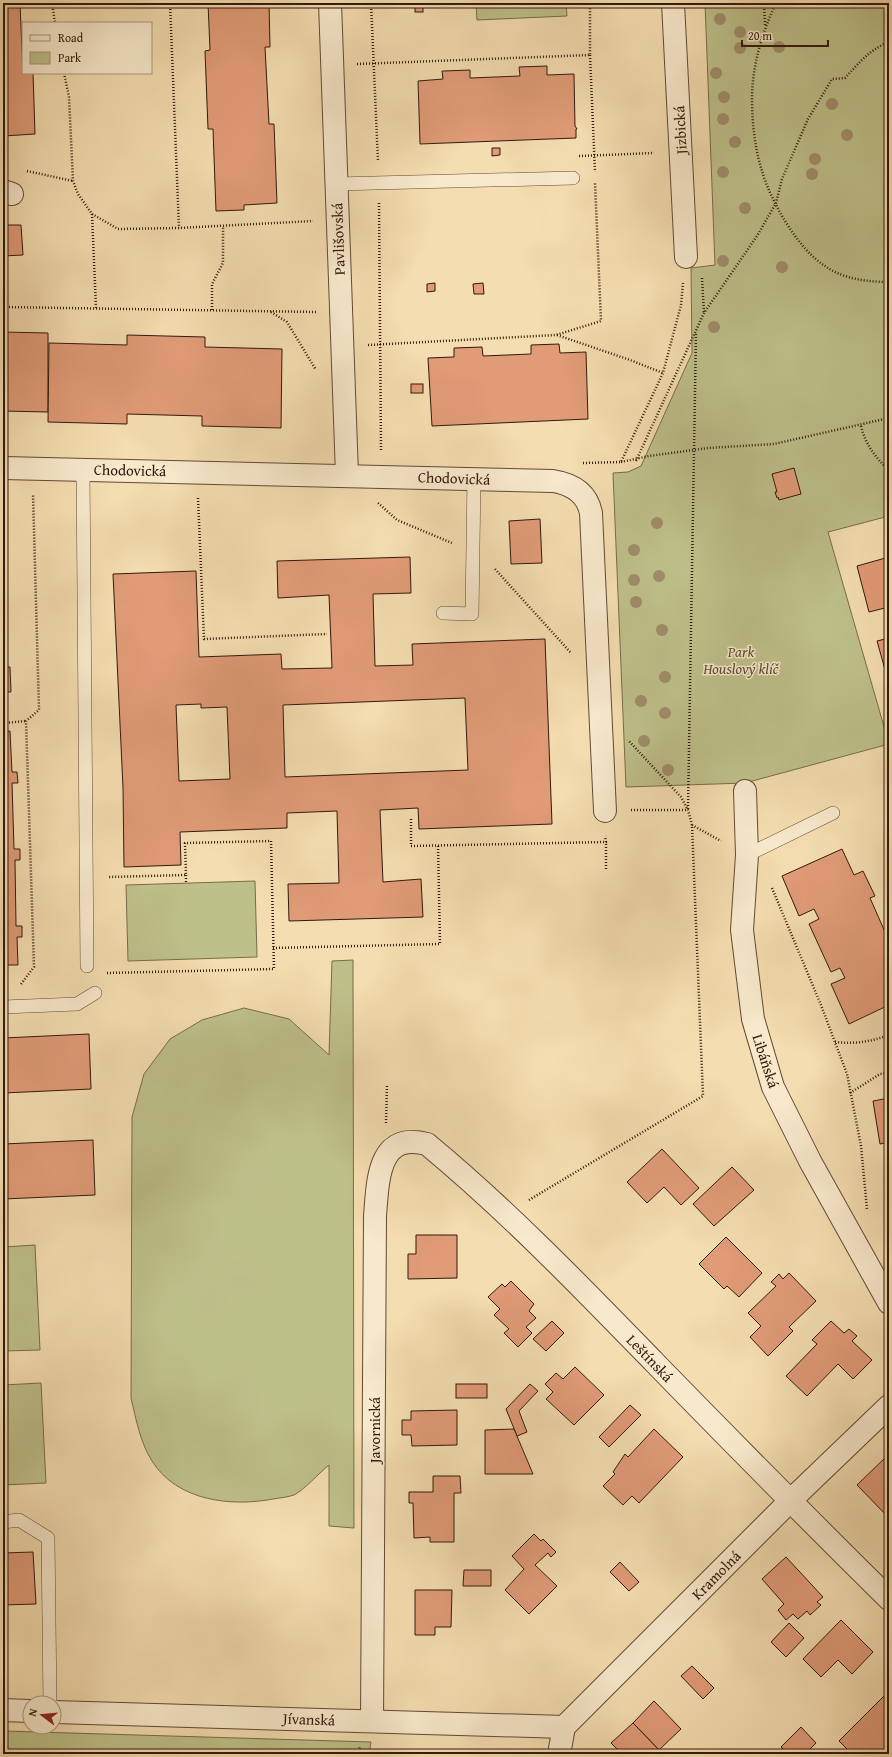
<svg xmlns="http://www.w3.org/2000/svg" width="892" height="1757" font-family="'Gentium Book Plus',serif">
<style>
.green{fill:#bec08a;stroke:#786c4b}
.building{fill:#e09b77;stroke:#32190c;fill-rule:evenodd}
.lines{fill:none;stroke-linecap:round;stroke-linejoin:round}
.service-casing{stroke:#624a35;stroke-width:14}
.minor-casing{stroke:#624a35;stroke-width:24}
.path{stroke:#32190c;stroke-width:2.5;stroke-dasharray:1 2;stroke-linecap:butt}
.service{stroke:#f8e9cc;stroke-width:13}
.minor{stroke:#f8e9cc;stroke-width:22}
.tree{fill:#a08d6b}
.labels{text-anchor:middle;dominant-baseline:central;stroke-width:3;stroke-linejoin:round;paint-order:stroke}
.street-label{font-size:15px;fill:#32190c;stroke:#f8e9cc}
.park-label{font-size:15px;font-style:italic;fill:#5c4b32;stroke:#f8e9cc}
</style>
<rect width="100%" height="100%" fill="#f4ddb0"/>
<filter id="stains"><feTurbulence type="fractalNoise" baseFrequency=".005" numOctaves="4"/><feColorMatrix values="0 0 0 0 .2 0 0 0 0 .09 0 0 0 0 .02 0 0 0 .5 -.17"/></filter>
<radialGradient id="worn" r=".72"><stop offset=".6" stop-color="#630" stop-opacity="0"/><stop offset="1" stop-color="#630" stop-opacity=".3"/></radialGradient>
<g class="green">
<polygon points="476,3 566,3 567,16 477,20"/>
<polygon points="705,3 889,3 889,516 828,532 889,744 745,783 626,787 613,473 628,472 641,466 692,353 691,268 715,265"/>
<polygon points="255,881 257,957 128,961 126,885"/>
<path d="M353,960L354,1528L329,1526V1465C320,1472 303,1491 294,1495C288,1497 280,1498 273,1499C231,1507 177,1501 152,1461C140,1442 136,1419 131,1398L132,1117L144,1074L170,1039L202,1020L244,1008L289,1019L329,1055L332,961Z"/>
<polygon points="35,1245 40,1350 3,1351 3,1247"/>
<polygon points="41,1383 46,1483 3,1485 3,1385"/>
<polygon points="3,1731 371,1742 369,1754 3,1754"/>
</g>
<g class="building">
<polygon points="3,3 20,3 23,73 33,73 35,134 3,136"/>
<polygon points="208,3 269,3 270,47 265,47 269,124 274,124 277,203 244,205 244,210 216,211 213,129 208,129 205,51 210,50"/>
<rect x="415" y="4" width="8" height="8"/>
<polygon points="547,66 547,75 574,74 575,126 577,129 576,129 576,138 420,144 418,81 443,79 442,71 444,71 470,70 470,78 520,76 519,67"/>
<polygon points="492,148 500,148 500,155 492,156"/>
<polygon points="3,225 21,225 23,255 3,256"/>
<polygon points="435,283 435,291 427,292 427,284"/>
<polygon points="483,283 484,294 474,294 473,284"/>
<polygon points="3,332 48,333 48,412 3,411"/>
<polygon points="127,335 205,337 205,347 282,349 281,428 202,426 202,416 127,414 127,424 48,422 49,343 127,345"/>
<polygon points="559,344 560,353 586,352 588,419 432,426 428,358 454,357 454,348 482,347 483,356 531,354 531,345"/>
<rect x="411" y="384" width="12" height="9"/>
<polygon points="794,468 801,494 779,500 778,497 777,498 775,492 777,492 772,474"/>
<polygon points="540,519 542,563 511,564 509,521"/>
<path d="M410,557L411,593L373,594L375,666L413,665L412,644L545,639L552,824L419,829L418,808L380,810L383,882L421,879L423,917L289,921L288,884L339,883L337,811L287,813V828L180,832L181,865L124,867L123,788L113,574L196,571L199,657L281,654L282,669L332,668L329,595L278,598L277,561ZM465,698L468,770L285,777L283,705ZM201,704V708L227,707L230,779L179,781L176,705Z"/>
<polygon points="889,557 889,607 869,612 857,566"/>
<polygon points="889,638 889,684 877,641"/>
<polygon points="3,644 5,644 6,667 10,667 11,692 3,692"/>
<polygon points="10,731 12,772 17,772 18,783 12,783 14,849 20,849 20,860 15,860 16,926 22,926 22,937 17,937 18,965 3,965 3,732"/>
<polygon points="842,849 854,875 863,871 875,896 870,898 889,941 889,1005 849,1024 831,984 845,978 840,968 831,972 809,924 819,919 814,909 799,916 782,876"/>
<polygon points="89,1034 91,1089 3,1093 3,1038"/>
<polygon points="889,1098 889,1142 880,1144 873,1101"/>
<polygon points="93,1140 95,1195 3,1199 3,1144"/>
<polygon points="662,1149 699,1188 681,1205 664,1187 647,1203 627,1182"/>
<polygon points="732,1167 754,1190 714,1226 693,1204"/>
<polygon points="416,1235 457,1235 457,1278 408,1279 408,1254 416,1254"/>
<polygon points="726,1237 762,1273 739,1297 727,1286 724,1289 699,1264"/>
<polygon points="789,1273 816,1301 789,1327 793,1331 768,1356 750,1337 761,1326 748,1313 776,1286 771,1282 779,1274 783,1279"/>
<polygon points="511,1281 534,1304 529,1311 536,1318 526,1327 532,1333 518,1347 504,1333 509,1329 494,1315 500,1309 488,1297 502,1284 505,1287"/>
<polygon points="552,1321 564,1333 546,1351 533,1339"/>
<polygon points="831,1321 844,1333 849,1329 857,1336 852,1341 872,1360 853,1379 838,1364 807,1396 786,1376 817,1344 812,1340"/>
<polygon points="575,1367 604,1395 574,1425 546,1399 553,1392 545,1384 556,1373 563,1379"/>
<rect x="456" y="1384" width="31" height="14"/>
<polygon points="530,1384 538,1391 519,1411 527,1432 517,1436 506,1409"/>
<polygon points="630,1405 641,1415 609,1447 599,1437"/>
<polygon points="457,1410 457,1445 412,1446 411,1435 402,1435 402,1420 411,1420 411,1411"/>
<polygon points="514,1429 533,1474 485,1474 485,1430"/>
<polygon points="654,1429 683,1457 639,1503 632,1496 623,1505 603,1486 615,1474 613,1472 625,1454 628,1457"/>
<polygon points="889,1454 889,1514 887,1516 857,1485"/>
<polygon points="433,1476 460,1476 461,1493 454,1493 454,1542 430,1542 430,1537 414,1538 413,1503 409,1503 409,1492 433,1492"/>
<polygon points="534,1534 541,1541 543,1539 556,1552 551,1557 548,1553 535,1565 557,1586 529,1614 505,1590 524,1569 512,1556"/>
<polygon points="33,1552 36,1604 3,1605 3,1553"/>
<polygon points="786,1557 823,1597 817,1602 821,1605 810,1615 807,1611 798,1619 793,1614 786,1620 778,1610 784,1604 762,1579"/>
<polygon points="620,1562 639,1582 629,1591 610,1572"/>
<polygon points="464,1570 491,1570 491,1586 463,1586"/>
<polygon points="415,1590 452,1590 451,1627 435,1627 435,1635 415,1635"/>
<polygon points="841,1620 873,1652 852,1674 838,1660 821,1677 803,1659"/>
<polygon points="789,1623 804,1638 786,1657 771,1642"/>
<polygon points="692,1666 714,1688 703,1699 681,1676"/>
<polygon points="887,1693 889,1695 889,1754 852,1754 839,1741"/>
<polygon points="654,1701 681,1729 659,1750 633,1723"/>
<polygon points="633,1723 659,1750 655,1754 622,1754 611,1743"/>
<polygon points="801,1727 816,1743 805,1754 788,1754 781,1747"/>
</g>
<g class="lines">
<g class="service-casing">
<g id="service">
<polyline points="336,184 573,178"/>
<polyline points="83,469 87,966"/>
<polyline points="443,613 472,614 474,478"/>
<polyline points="747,855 833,813"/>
<polyline points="3,1007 77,1004 95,993"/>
<polyline points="3,1522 19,1520 48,1538 50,1703"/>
</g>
</g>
<g class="minor-casing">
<g id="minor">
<polyline points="330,3 347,475"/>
<polyline points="673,3 686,257"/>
<polyline points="3,191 12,194"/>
<path d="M3,468L553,481C572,484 587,493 591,513L605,811"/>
<polyline points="745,791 747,855 742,930 753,1019 773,1087 810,1161 889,1303"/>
<polyline points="3,1710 30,1711"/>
<polyline points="54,1712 564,1727"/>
<path d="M372,1721L375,1216C378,1182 377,1131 427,1144C508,1211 582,1288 655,1363C732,1442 810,1521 889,1599"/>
<polyline points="559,1754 564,1727 790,1501 889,1406"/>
</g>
</g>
<g class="path">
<polyline points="52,3 55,23"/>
<polyline points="170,3 179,228"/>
<polyline points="371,3 378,161"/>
<polyline points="764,3 765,25"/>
<path d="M776,3C762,33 752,66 752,99C752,123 755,149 762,171C771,202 798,249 825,266C843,279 868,282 889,282"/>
<polyline points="590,55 595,172"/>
<polyline points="357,64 590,55 590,3"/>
<polyline points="64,73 69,97 73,181 78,194 92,214 118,229 179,228 313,221"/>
<polyline points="579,156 654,153"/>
<polyline points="27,171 73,181"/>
<polyline points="379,203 381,450"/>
<polyline points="92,214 96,308"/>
<polyline points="702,278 704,313"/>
<polyline points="3,307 316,312"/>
<polyline points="212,310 212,284 223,263 223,226"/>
<polyline points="271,312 287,322 316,370"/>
<polyline points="557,335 630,360 663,373"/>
<polyline points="368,345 556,335 601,321 595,183"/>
<path d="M861,426C866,446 875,456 889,471"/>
<path d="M636,461L704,313L757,236L776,203L782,179L808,119L832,79L845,78C858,64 870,49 889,42"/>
<polyline points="621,462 649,456 708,448 774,444 889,418"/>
<polyline points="583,463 621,462 663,373 681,305 683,283"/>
<polyline points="198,498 204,639 327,634"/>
<polyline points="378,503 397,520 452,543"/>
<polyline points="495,569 571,653"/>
<polyline points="3,723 26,721"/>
<polyline points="688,809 696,332"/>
<polyline points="631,810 688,810"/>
<polyline points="411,819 411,846 606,842 605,836"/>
<polyline points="692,825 721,841"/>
<polyline points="606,869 606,842"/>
<polyline points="186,875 186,883"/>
<polyline points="772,888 821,1005 847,1074 861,1146 867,1209"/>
<polyline points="273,948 440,944 438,845"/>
<polyline points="107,973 274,969 271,841 185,843 186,875 108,877"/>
<polyline points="21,984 34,967 26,721 39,710 33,494"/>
<path d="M835,1042C855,1044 870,1042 889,1035"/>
<polyline points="850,1093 880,1074 889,1073"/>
<polyline points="386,1123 387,1085"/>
<polyline points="529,1200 703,1096 692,825 688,810 681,797 628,740"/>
<polyline points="357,1754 360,1747"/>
</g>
<use href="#service" class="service"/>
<use href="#minor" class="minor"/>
</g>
<g class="tree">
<circle cx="720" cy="19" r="6"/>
<circle cx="740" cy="32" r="6"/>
<circle cx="779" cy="47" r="6"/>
<circle cx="740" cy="48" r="6"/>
<circle cx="716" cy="73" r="6"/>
<circle cx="724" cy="97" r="6"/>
<circle cx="832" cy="104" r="6"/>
<circle cx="723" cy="119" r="6"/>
<circle cx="847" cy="135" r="6"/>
<circle cx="735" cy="142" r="6"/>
<circle cx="815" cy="159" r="6"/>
<circle cx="723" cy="172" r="6"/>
<circle cx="812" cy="174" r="6"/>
<circle cx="745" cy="208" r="6"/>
<circle cx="723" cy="261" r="6"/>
<circle cx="782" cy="267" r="6"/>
<circle cx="714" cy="327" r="6"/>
<circle cx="657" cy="523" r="6"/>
<circle cx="634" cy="550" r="6"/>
<circle cx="659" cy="576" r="6"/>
<circle cx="634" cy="580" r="6"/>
<circle cx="636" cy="602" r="6"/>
<circle cx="662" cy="630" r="6"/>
<circle cx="665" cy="677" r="6"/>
<circle cx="641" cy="701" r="6"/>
<circle cx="665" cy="713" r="6"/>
<circle cx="644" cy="741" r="6"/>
<circle cx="668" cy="770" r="6"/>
</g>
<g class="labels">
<g class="street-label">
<text transform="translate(680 130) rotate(-93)">Jizbická</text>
<text transform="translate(338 239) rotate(-92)">Pavlišovská</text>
<text transform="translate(130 470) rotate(1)">Chodovická</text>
<text transform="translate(454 478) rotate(2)">Chodovická</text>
<text transform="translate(766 1061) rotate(72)">Libáňská</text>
<text transform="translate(650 1358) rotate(46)">Leštínská</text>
<text transform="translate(374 1430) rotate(-90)">Javornická</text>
<text transform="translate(716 1575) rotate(-45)">Kramolná</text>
<text transform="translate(309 1719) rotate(2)">Jívanská</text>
</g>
<g class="park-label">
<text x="741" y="651">Park<tspan x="741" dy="17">Houslový klíč</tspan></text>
</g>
</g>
<rect width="892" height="1757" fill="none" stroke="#f4ddb0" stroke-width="16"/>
<rect x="4" y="4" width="884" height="1749" fill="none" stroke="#32190c" stroke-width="2"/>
<rect x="8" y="8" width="876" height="1741" fill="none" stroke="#32190c"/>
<rect x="22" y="22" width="130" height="52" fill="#f8e9cc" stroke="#a9967f"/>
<rect x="30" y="35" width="20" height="6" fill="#f8e9cc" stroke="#a9967f"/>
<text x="58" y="42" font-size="12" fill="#32190c">Road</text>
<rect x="30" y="52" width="20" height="12" fill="#bec08a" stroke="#a9967f"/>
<text x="58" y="62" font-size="12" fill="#32190c">Park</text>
<g transform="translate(42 1715) rotate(286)"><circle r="19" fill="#f8e9cc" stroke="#a9967f"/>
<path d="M0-3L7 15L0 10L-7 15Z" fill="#8f2418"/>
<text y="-6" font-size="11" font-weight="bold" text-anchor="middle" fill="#32190c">N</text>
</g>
<path d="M742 40v6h86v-6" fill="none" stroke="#32190c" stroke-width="2"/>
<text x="748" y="40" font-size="12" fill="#32190c" stroke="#f8e9cc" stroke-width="3" paint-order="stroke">20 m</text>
<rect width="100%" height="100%" filter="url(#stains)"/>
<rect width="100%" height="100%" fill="url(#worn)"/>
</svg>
